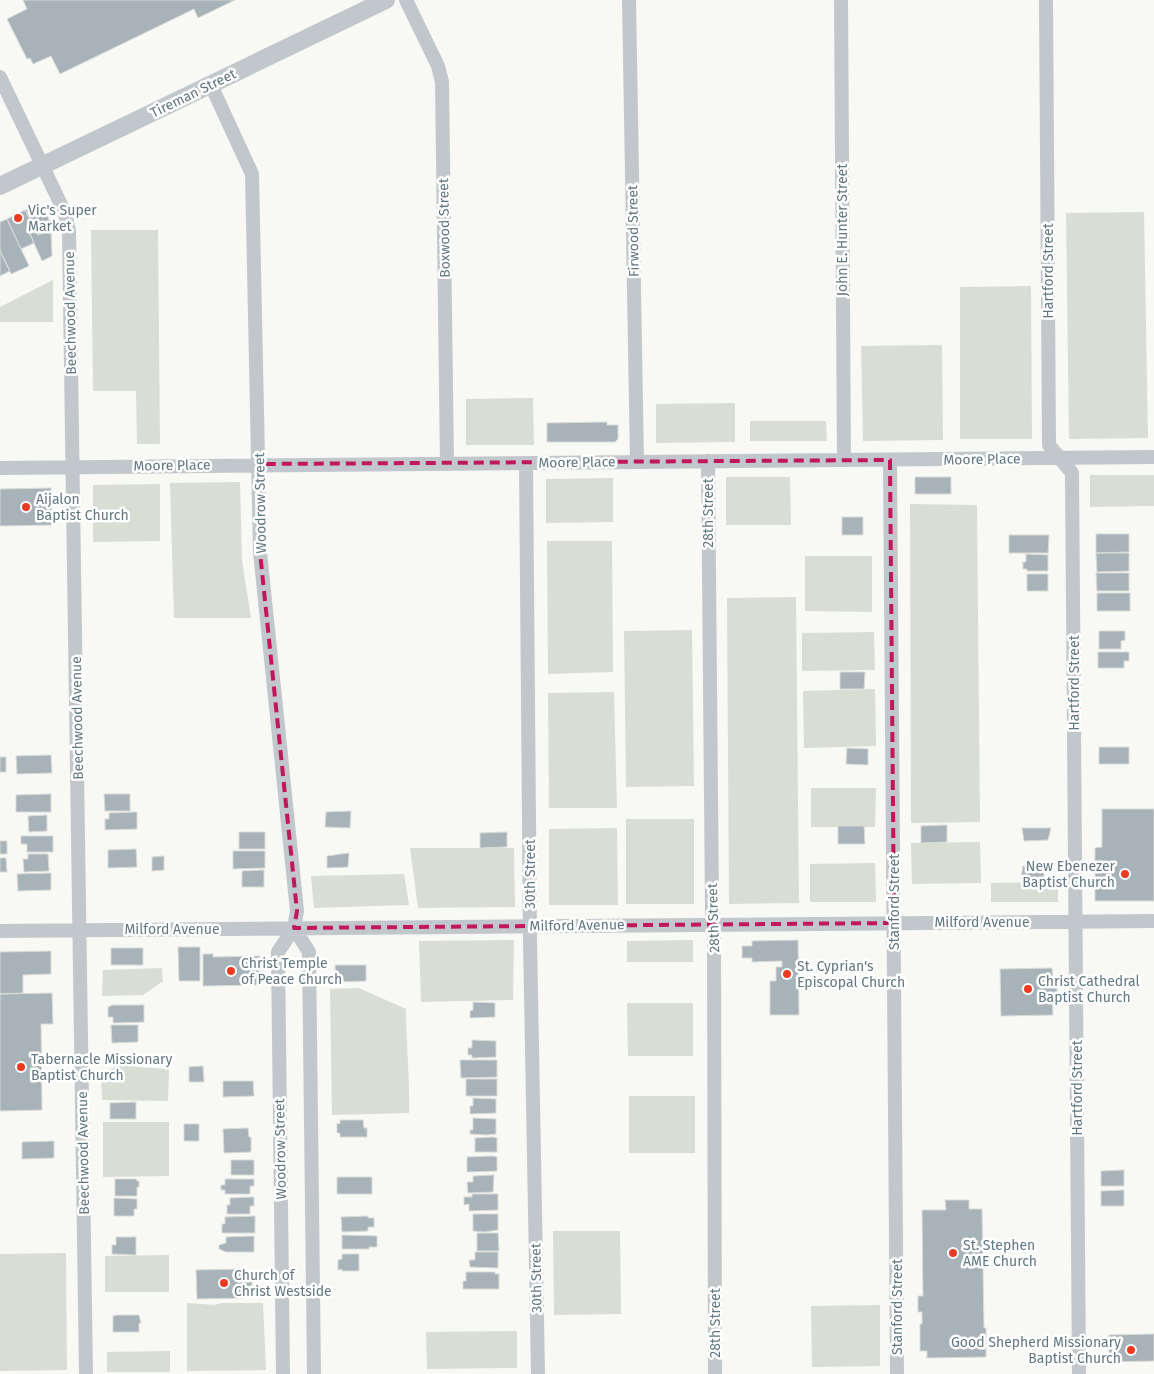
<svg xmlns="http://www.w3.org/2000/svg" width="1154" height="1374" font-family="'Fira Sans',sans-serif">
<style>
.green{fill:#d8ded4}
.building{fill:#a7b3b8;stroke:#dadad8}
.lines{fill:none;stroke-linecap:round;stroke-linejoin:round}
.minor{stroke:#c1c7ca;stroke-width:14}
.tertiary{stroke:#c1c7ca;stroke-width:18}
.marked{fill:none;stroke:#c2185b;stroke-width:4;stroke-dasharray:10 6;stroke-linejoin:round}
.poi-dot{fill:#ed3b21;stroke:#fff;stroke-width:2}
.labels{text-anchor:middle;stroke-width:5;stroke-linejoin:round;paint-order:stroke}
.street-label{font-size:14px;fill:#617782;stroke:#fff}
.poi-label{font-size:14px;fill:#617782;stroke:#fff;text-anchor:start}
</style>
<rect width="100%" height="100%" fill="#f8f8f5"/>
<path class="green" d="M1144,212L1148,438L1069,439L1066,213Z
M91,230H158L160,444H137L136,391H93Z
M53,280V322H0V307Z
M1031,286L1032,439H960V287Z
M942,345L943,440L863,441L861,346Z
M533,398L534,445H466V399Z
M735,403V442L656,443V404Z
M750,421H826L827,441H750Z
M1090,475H1154V506L1090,507Z
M726,477H790L791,525H726Z
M613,478V522L546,523V479Z
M240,482L242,561L251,618H174L170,483Z
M160,484V541L93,542V485Z
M910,504L977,505L980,822L911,823Z
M547,541H612L613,672L548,674Z
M805,556H872V612L805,611Z
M796,597L799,903L729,904L727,598Z
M692,630L694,786L626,787L624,631Z
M874,632L875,670L802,671V633Z
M875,689L876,746L804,748L803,691Z
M614,692L617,808H549L548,693Z
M811,788H876L875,827H811Z
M626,819H694V904H626Z
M617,828L618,905H549V829Z
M980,842L981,883L912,884L911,843Z
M410,848H514L515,907L418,908Z
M875,863L876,902H810V864Z
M404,874L409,905L314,908L311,876Z
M1058,882V902H991V883Z
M514,940L513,1000L421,1002L419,941Z
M693,940V962H627V941Z
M162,968L163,981L143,995L102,996L103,970Z
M359,988L406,1009C406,1044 410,1078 409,1113L332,1115L330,989Z
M627,1003H693V1056H628Z
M123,1057L128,1058L137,1067L169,1069L168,1101L102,1100L101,1073L103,1071C112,1069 118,1068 119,1058Z
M629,1096H695V1153H629Z
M103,1122H169V1176L103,1177Z
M553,1231H620L621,1314L554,1315Z
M66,1253L67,1370L0,1371V1254Z
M169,1255V1292H105V1256Z
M187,1303L215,1305L221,1303H263L266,1370L187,1371Z
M880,1305V1366L812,1367L811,1306Z
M517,1331V1368L427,1369L426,1332Z
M170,1351V1372H107V1352Z"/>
<path class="building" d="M23,0H235L198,18L194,9L60,74L51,56L33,64L30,58L27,59L7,19L27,9Z
M38,204L42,205L51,224V229L38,235L25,210Z
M25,210L36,231L30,234L34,243L21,249L7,219Z
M7,219L29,266L11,274L0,251V222Z
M51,229L52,256L42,261L30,234L36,231L38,235Z
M0,251L10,271L0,276Z
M607,422V425H618V439L615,442H547V423Z
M915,477H951V494H915Z
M51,488L52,525L0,526V489Z
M842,517H863V535H842Z
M1096,534H1129V552L1096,553Z
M1009,535H1049L1048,553H1009Z
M1096,553H1129V571L1097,572Z
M1026,554L1048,555V571H1027V569H1023V562H1026Z
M1096,573H1129V591H1097Z
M1027,574H1048V591H1027Z
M1097,593H1130V611H1097Z
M1099,631H1125V640L1121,641V649H1099Z
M1098,652H1129V661H1124V668H1098Z
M840,672H865L864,689H840Z
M1099,747H1129V764H1099Z
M847,748L868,749V765L846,764Z
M51,755L52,773L17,774L16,756Z
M0,757H6V772H0Z
M51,794V812H16V795Z
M104,794H130V811H105Z
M1102,809H1154V901H1095V848L1102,847Z
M351,811L350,828L325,827L326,812Z
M137,812V829L105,830V819H109V813Z
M47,815V831L29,832L28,816Z
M947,825V842L921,843V826Z
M838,826H864L865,844H838Z
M1022,828H1051L1048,840L1024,841Z
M239,832H265V849H239Z
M507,832V847L480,848V833Z
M21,836H53V852H27V844H21Z
M0,841H7V854H0Z
M136,849L137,867L108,868V850Z
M233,851H265V868L233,869Z
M349,853L348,867L327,868V856Z
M28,854H48L49,871L24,872L23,859H28Z
M164,856V870L152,871V857Z
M0,858H6L7,872H0Z
M1023,866L1044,867V881L1021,879Z
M264,870V887H242V871Z
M51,873V890L18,891L17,874Z
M798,940L799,1015H770V981H776V967H782V961L752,962V958H742V946H752V941Z
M178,947H200V981H179Z
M111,948H143V965H111Z
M51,951V974L23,975V993L0,994V952Z
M203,954H213V957L260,956V985L203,986Z
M335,965H366V981L336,982Z
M1052,968L1053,984H1057V995H1052L1053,1015L1001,1016L1000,969Z
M52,993L53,1024H41L42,1110L0,1111V994Z
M473,1002L495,1003V1017L470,1018V1011L473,1010Z
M113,1005H144V1022L113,1023V1017H108V1007Z
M111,1025H138V1042L112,1043Z
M472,1040L496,1041V1057L472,1058V1055H468V1048H472Z
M460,1060H497V1077L461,1078Z
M203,1066L204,1082H189V1067Z
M466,1079H497V1096H466Z
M223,1081H253L254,1096L223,1097Z
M473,1098L496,1099V1113L470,1114V1106H473Z
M136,1102V1119H110V1103Z
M473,1118L496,1119V1134L486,1135L470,1134V1130H473Z
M340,1120H363L364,1128H367V1137H340V1133H337V1123L340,1124Z
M184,1124H199V1141H184Z
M248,1128L249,1137H251V1152L224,1153L223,1129Z
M493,1137L497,1138V1152H475V1138Z
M54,1141V1158L22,1159V1142Z
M492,1156L497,1157V1171L467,1172V1157Z
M231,1160H254V1175H231Z
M1124,1170V1186H1101V1171Z
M494,1175L493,1192L468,1193L467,1182H473V1176Z
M337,1177H372V1194H337Z
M115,1179H136L137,1181H139V1187H137V1196H115Z
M225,1179H254V1186H250V1194H225V1190H221V1185H225Z
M1124,1190V1206H1101V1191Z
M472,1194H498V1210L469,1211V1204L464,1205V1197H472Z
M254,1197V1206H250V1214H227V1205H230V1198Z
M114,1198L137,1199V1209H134V1216H114Z
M945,1200H969V1209H982L984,1328H986V1357L927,1358V1351H920V1324H922V1312H918V1296H923L922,1210H946Z
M473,1214H498V1230L485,1232L473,1231Z
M255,1216V1233H222V1224H225V1217Z
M368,1216V1218H374V1227H368V1231L342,1232L341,1217Z
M477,1233H498L499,1251H477Z
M342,1235L377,1236V1247H369V1249H342Z
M254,1236V1252H226L219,1249V1245L226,1243V1237Z
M116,1237H136V1255L112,1254V1245H116Z
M475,1252H498V1268L470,1267L469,1260H475Z
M342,1254H359V1271H342V1269L338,1270V1260L342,1259Z
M242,1269V1273L252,1272V1294H243V1298L197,1299L196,1270Z
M466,1272H495V1274H499V1289H463V1281H466Z
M117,1315H139L141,1323H139V1332H113V1316Z
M1154,1334V1361L1109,1362V1335Z"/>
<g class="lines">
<path class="minor" d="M406,0L438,66L442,82L447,463
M629,0L637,462
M841,0L844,460
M1046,0L1049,445L1072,473L1079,1374
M0,77L65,213L69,231L86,1374
M211,85L252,174L260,552L297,911L294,928L278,952L283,1374
M890,460L897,1374
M708,461L712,907L714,938L715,1374
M526,463L530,939L538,1374
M0,468L1154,457
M294,928L309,952L314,1374
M0,931L1154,921"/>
<path class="tertiary" d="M0,186L386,0"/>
</g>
<path class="marked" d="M890,460L894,923L294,928L297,911L260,552L259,464Z"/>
<g class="poi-dot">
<circle cx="18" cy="218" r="5"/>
<circle cx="26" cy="507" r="5"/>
<circle cx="1125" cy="874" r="5"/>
<circle cx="231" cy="971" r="5"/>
<circle cx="787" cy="974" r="5"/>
<circle cx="1028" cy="989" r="5"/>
<circle cx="21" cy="1067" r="5"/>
<circle cx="953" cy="1253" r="5"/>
<circle cx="224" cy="1283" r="5"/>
<circle cx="1131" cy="1350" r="5"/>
</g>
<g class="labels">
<g class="street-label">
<text transform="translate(193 93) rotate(-26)" y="5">Tireman Street</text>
<text transform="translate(444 228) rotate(-91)" y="5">Boxwood Street</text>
<text transform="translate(842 230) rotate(-90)" y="5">John E. Hunter Street</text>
<text transform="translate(633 231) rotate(-91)" y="5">Firwood Street</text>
<text transform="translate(1048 271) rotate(-90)" y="5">Hartford Street</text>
<text transform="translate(70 313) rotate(-91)" y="5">Beechwood Avenue</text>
<text transform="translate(982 459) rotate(-1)" y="5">Moore Place</text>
<text transform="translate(577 462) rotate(-1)" y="5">Moore Place</text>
<text transform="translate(172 465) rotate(-1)" y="5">Moore Place</text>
<text transform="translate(260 503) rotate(-91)" y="5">Woodrow Street</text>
<text transform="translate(708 513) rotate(-90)" y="5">28th Street</text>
<text transform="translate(1074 683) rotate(-90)" y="5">Hartford Street</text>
<text transform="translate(77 718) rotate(-91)" y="5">Beechwood Avenue</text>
<text transform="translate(530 874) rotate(-90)" y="5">30th Street</text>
<text transform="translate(894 902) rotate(-90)" y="5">Stanford Street</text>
<text transform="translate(713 918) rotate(-92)" y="5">28th Street</text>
<text x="982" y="927">Milford Avenue</text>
<text transform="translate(577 925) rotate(-1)" y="5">Milford Avenue</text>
<text x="172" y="934">Milford Avenue</text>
<text transform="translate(1077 1088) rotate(-90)" y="5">Hartford Street</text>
<text transform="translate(280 1149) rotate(-91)" y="5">Woodrow Street</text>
<text transform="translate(83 1153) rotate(-91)" y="5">Beechwood Avenue</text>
<text transform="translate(536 1278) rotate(-91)" y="5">30th Street</text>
<text transform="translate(897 1307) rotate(-90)" y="5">Stanford Street</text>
<text transform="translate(715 1323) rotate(-90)" y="5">28th Street</text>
</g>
<g class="poi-label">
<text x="28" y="215">Vic's Super<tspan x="28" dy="16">Market</tspan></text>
<text x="36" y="504">Aijalon<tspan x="36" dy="16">Baptist Church</tspan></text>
<text x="1115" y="871" text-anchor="end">New Ebenezer<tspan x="1115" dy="16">Baptist Church</tspan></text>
<text x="241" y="968">Christ Temple<tspan x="241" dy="16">of Peace Church</tspan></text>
<text x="797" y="971">St. Cyprian's<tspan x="797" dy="16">Episcopal Church</tspan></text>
<text x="1038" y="986">Christ Cathedral<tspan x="1038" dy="16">Baptist Church</tspan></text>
<text x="31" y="1064">Tabernacle Missionary<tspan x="31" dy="16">Baptist Church</tspan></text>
<text x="963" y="1250">St. Stephen<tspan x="963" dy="16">AME Church</tspan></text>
<text x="234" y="1280">Church of<tspan x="234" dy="16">Christ Westside</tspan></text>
<text x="1121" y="1347" text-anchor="end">Good Shepherd Missionary<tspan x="1121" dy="16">Baptist Church</tspan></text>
</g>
</g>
</svg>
